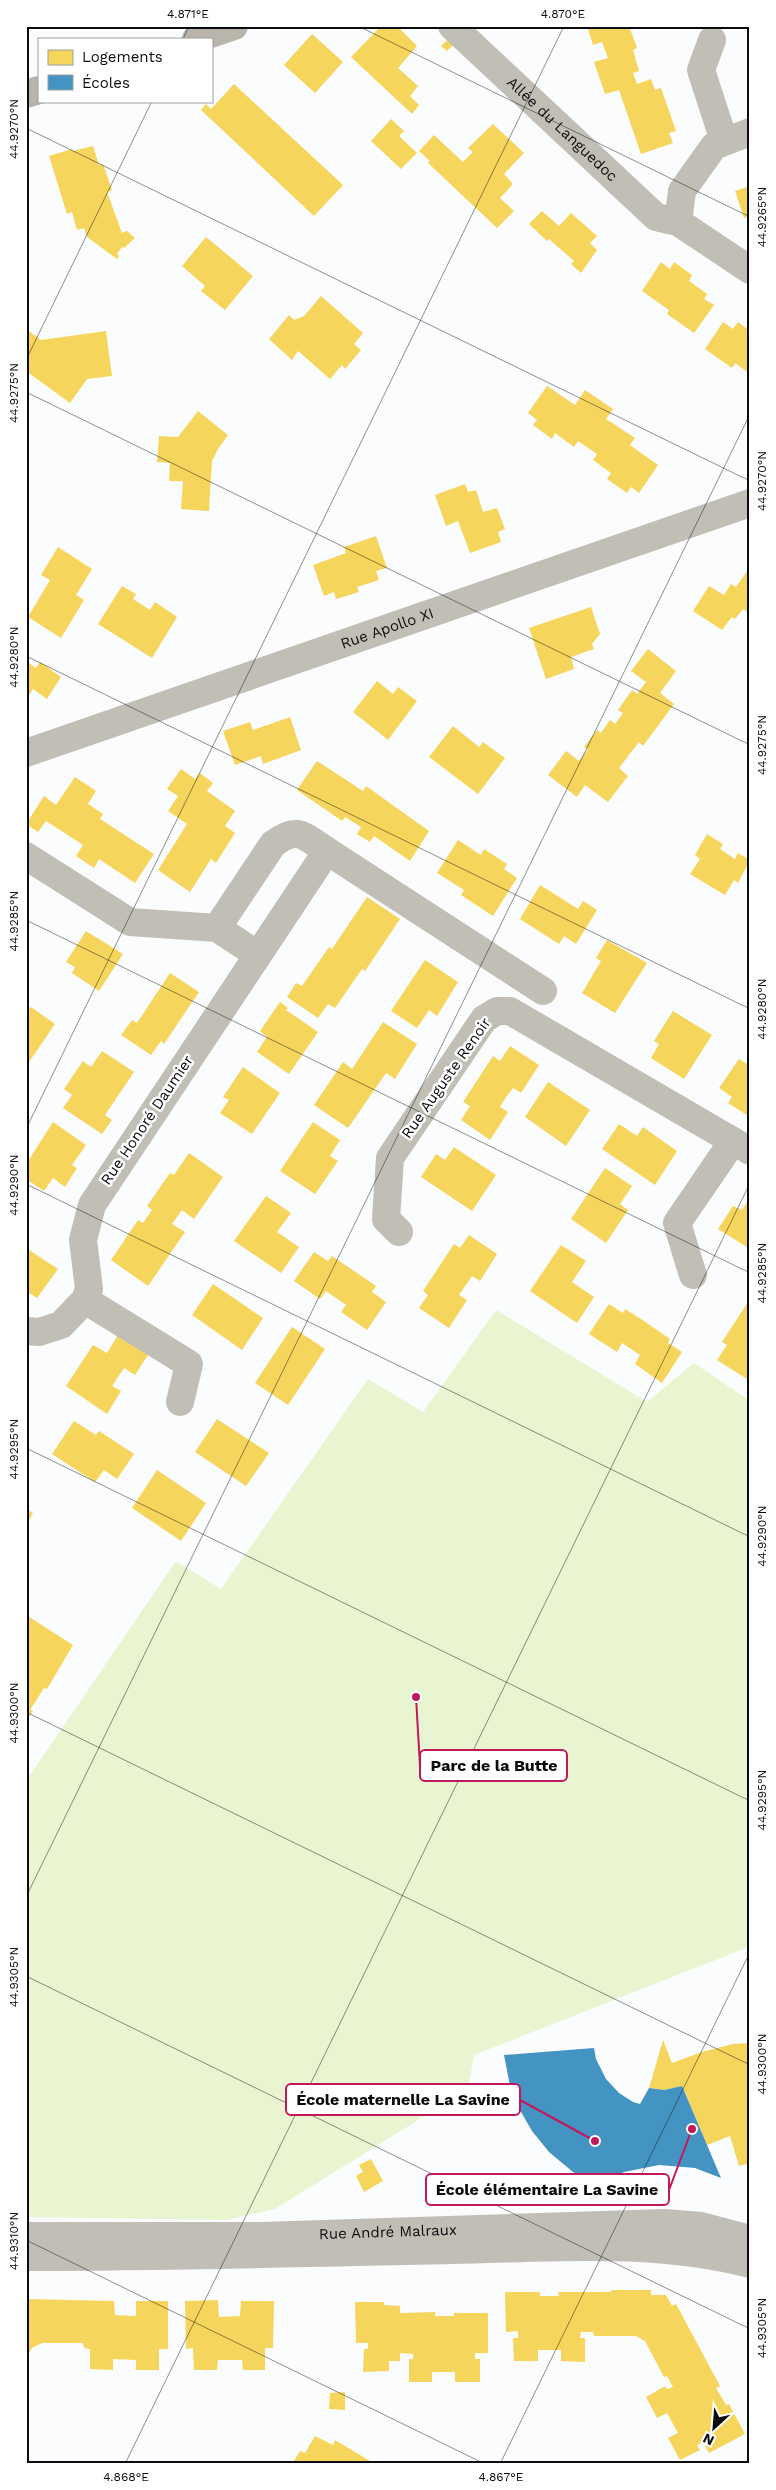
<svg xmlns="http://www.w3.org/2000/svg" width="776" height="2490" font-family="'Work Sans',sans-serif">
<style>
.green{fill:#e8f5d0}
.homes{fill:#f6d55c}
.schools{fill:#4393c3}
.lines{fill:none;stroke-linecap:round;stroke-linejoin:round}
.street{stroke:#c1beb6;stroke-width:28}
.primary{stroke:#b9b5ab;stroke-width:28}
.ticks{fill:none;stroke:#0b0c0f;stroke-width:1;stroke-opacity:0.45}
.labels{text-anchor:middle;stroke-width:5;stroke-linejoin:round;paint-order:stroke}
.street-label{font-size:15px;fill:#0b0c0f;stroke:#fff}
.leader{fill:none;stroke:#c2185b;stroke-width:2}
.callout-dot{fill:#c2185b;stroke:#fff;stroke-width:2}
.callout{fill:#fff;stroke:#c2185b;stroke-width:2}
.callout-label{font-size:16px;text-anchor:middle;font-weight:bold;fill:#0b0c0f}
.neatline{fill:none;stroke:#0b0c0f;stroke-width:2}
.ticks-label{font-size:12px;text-anchor:middle;fill:#0b0c0f}
</style>
<rect width="100%" height="100%" fill="#fbfcfd"/>
<path class="green" d="M496,1310L647,1402L694,1363L750,1401V1942L746,1948L474,2055L468,2089L275,2209L227,2220L26,2217V1781L176,1561L221,1589L368,1379L423,1412Z"/>
<path class="homes" d="M381,26H397L417,46L398,68L418,86L410,96L419,105L412,114L351,57Z
M587,26H629L637,48L633,50L639,71L633,73L637,84L651,79L655,90L661,88L676,131L669,133L673,143L641,154L619,90L605,94L594,62L608,58L602,42L593,45Z
M312,34L343,62L315,93L284,65Z
M450,38L455,43L447,51L441,46Z
M234,84L343,185L314,216L201,110L206,104L211,109Z
M391,119L404,131L399,136L417,153L401,169L371,141Z
M493,124L524,153L504,174L513,184L500,198L514,211L497,228L428,163L430,161L419,151L434,135L463,162L473,152L468,148Z
M93,146L99,165L103,164L112,190L107,192L122,233L127,231L135,238L124,248L122,247L117,254L119,256L117,259L87,237L84,228L77,230L72,212L67,214L49,156L72,149L73,151Z
M750,186V216L744,218L735,191Z
M542,211L559,226L571,213L597,236L590,243L597,250L581,273L571,264L574,261L549,239L547,241L529,224Z
M206,237L253,276L225,310L201,291L205,286L182,266Z
M661,262L670,269L674,262L692,275L689,281L707,294L704,299L714,305L694,333L667,314L669,310L642,291Z
M321,296L363,333L354,344L361,350L345,369L342,365L330,379L298,351L292,360L269,339L289,315L294,320L304,316Z
M723,322L733,329L738,322L750,331V374L735,363L732,368L705,349Z
M26,329L41,340L106,331L112,376L87,379L70,403L26,371Z
M547,386L575,405L585,390L613,409L606,419L635,438L630,445L658,465L639,493L631,487L627,493L607,479L611,473L593,460L597,454L578,441L574,447L555,433L552,439L533,425L537,420L528,413Z
M198,411L228,435L218,449L212,461L209,511L181,509L183,481H169L170,463L157,462L159,436L178,437Z
M465,484L468,492L476,490L483,512L497,508L505,529L498,532L501,542L470,553L458,521L446,526L435,495Z
M376,536L387,568L376,571L379,580L357,587L359,592L336,599L334,592L324,596L313,565L346,553L344,547Z
M58,547L92,569L76,595L84,600L61,638L28,617L50,580L41,575Z
M748,570L750,571V608L747,612L743,609L735,619L732,617L722,630L693,611L709,586L724,595L731,584L736,587Z
M122,586L136,594L133,599L150,610L155,602L177,617L152,658L98,624Z
M591,607L600,634L592,644L594,649L571,657L574,669L546,679L529,628Z
M648,649L676,671L660,693L674,704L643,746L639,742L619,768L628,776L608,802L585,785L577,797L548,775L566,751L579,761L588,749L584,747L597,730L601,733L610,720L615,724L623,713L618,710L632,690L637,694L646,682L631,671Z
M26,661L36,668L40,662L61,677L47,699L33,689L26,700Z
M377,681L393,694L398,687L417,701L388,740L353,712Z
M290,717L301,750L263,764L261,756L235,765L223,731L250,722L253,730Z
M453,726L479,747L483,742L505,758L478,794L429,757Z
M317,761L363,791L366,786L429,831L410,861L374,836L370,842L357,834L361,827L345,817L342,821L297,790Z
M181,769L195,779L200,773L213,783L207,791L235,811L225,826L235,833L216,863L211,859L190,892L158,870L187,824L168,811L178,796L167,789Z
M75,777L96,791L88,804L103,814L100,819L154,854L135,883L99,859L94,868L76,856L83,845L46,821L38,832L26,824L44,796L56,805Z
M707,834L723,844L720,849L735,859L738,853L750,860L738,883L734,880L725,895L690,874L700,859L695,855Z
M458,840L481,855L484,849L507,864L504,869L517,878L493,916L461,895L464,890L437,873Z
M540,885L578,909L583,901L597,910L576,944L564,936L559,944L520,919Z
M367,897L400,919L365,971L362,969L335,1008L328,1004L318,1018L287,997L296,983L302,986L329,947L332,949Z
M86,931L123,954L99,991L72,973L75,967L66,962Z
M607,940L647,963L615,1013L582,993L601,961L596,958Z
M425,960L458,982L437,1016L429,1010L417,1028L391,1011Z
M170,973L199,992L164,1044L161,1041L151,1055L121,1035L132,1020L137,1023Z
M280,1002L288,1008L286,1010L318,1032L289,1074L257,1052L267,1037L260,1031Z
M31,1007L55,1024L29,1062L26,1060V1013Z
M673,1011L712,1035L684,1079L651,1058L659,1044L654,1041Z
M383,1022L417,1044L395,1079L386,1073L348,1128L314,1105L343,1062L352,1069Z
M510,1046L539,1065L521,1093L513,1088L506,1097L500,1107L508,1112L490,1140L461,1120L470,1106L463,1102L493,1056L500,1061Z
M102,1051L134,1072L105,1115L112,1120L102,1134L63,1108L72,1095L64,1089L83,1061L91,1067Z
M739,1059L750,1066V1117L728,1103L732,1097L719,1088Z
M243,1067L280,1093L252,1134L220,1113L229,1100L223,1097Z
M548,1082L590,1110L566,1146L525,1117Z
M53,1122L86,1145L72,1165L77,1168L65,1187L53,1178L44,1191L26,1179V1160L28,1161Z
M313,1122L340,1140L330,1156L338,1161L315,1194L280,1171Z
M619,1124L637,1136L643,1127L677,1151L655,1185L602,1149Z
M454,1147L496,1175L472,1211L421,1177L436,1154L445,1160Z
M189,1153L223,1177L194,1219L182,1210L172,1224L185,1232L148,1286L111,1260L138,1220L143,1223L152,1210L147,1206L170,1173L174,1175Z
M605,1168L632,1186L620,1204L628,1210L606,1243L571,1219Z
M266,1196L291,1213L277,1232L299,1247L281,1273L234,1241Z
M750,1197V1249L718,1229L733,1206L742,1210Z
M469,1235L497,1254L480,1281L472,1276L459,1295L467,1300L449,1328L419,1308L428,1295L423,1291L454,1244L460,1248Z
M561,1245L586,1261L572,1282L594,1297L577,1323L530,1291Z
M26,1248L58,1269L37,1298L26,1291Z
M314,1252L328,1261L332,1256L376,1286L372,1292L386,1302L367,1330L341,1312L346,1305L326,1291L320,1299L294,1281Z
M213,1284L263,1318L242,1350L192,1315Z
M750,1299V1375L747,1379L717,1360L727,1345L722,1342Z
M609,1304L623,1313L625,1309L638,1317L670,1339L668,1343L682,1352L662,1383L635,1364L640,1355L622,1343L617,1352L589,1334Z
M292,1327L325,1349L288,1405L255,1383Z
M118,1335L148,1355L135,1375L124,1368L112,1386L121,1391L107,1414L66,1386L93,1345L107,1353Z
M217,1419L269,1453L246,1486L195,1452Z
M74,1421L96,1435L99,1431L134,1454L117,1479L104,1470L95,1482L52,1454Z
M157,1470L206,1503L181,1541L132,1508Z
M26,1509L33,1513L26,1525Z
M26,1615L73,1645L47,1689L44,1688L30,1710L33,1711L26,1721Z
M663,2040L672,2063L702,2052L733,2044L750,2043V2163L739,2166L730,2136L707,2145L682,2086L664,2090L649,2088Z
M371,2159L383,2181L364,2192L356,2176L363,2172L359,2165Z
M611,2290H651V2295H666L672,2306L676,2304L720,2386L716,2388L726,2405L729,2404L745,2434L709,2453L703,2442L697,2445L700,2450L680,2460L668,2438L678,2433L667,2413L657,2418L646,2397L665,2386L667,2389L673,2387L667,2376L664,2377L645,2341L636,2336H594L593,2332H581L580,2338H585V2362L561,2361V2350H538V2361H514L513,2338H518V2331L506,2332L505,2292H540V2296H559L558,2292H611Z
M26,2299L114,2301L115,2315L136,2316V2301H168V2349H159V2370H136V2360L113,2359V2370L90,2369V2349L84,2348L83,2343H42L32,2348L26,2357Z
M218,2300L219,2317L240,2316L241,2301H274L273,2348H265V2370H243L242,2360H218L217,2370H194L193,2348L186,2349L185,2301Z
M355,2302H384V2305L400,2306V2313L435,2312V2316H454V2313H488V2353H475V2359H480V2382H455V2372H432V2382H409V2359H413V2354L400,2353V2361H389V2371L363,2372L364,2349H368V2343H356Z
M345,2392V2410L329,2409L330,2393Z
M315,2436L333,2445L335,2440L375,2464H292L300,2451L305,2453Z"/>
<path class="schools" d="M594,2048L596,2059L606,2079L619,2093L633,2102L640,2104L649,2088L664,2090L682,2086L721,2178L695,2168L659,2165L624,2172L594,2189L596,2185L573,2172L549,2152L532,2131L517,2105L510,2086L504,2055Z"/>
<g class="lines">
<g class="street">
<path id="s1" d="M452,26L656,217L678,222L750,270"/>
<path d="M712,40L701,70L724,141"/>
<path d="M678,222L682,191L714,146L750,132"/>
<path id="s2" d="M26,753L750,503"/>
<path d="M327,851L543,991"/>
<path d="M26,856L130,922L217,928L258,955L92,1205L83,1240L89,1289L85,1300L61,1325L39,1332L26,1331"/>
<path d="M217,928L273,844C298,825 304,836 327,851L258,955"/>
<path d="M399,1232L386,1219L390,1158L484,1019L497,1011H510L750,1151"/>
<path d="M693,1275L677,1223L733,1141"/>
<path d="M85,1300L189,1364L180,1402"/>
<path id="s3" d="M26,2236H262L665,2223L701,2226L750,2239"/>
<path d="M26,2257C169,2257 311,2253 453,2250C552,2248 653,2239 750,2264"/>
</g>
<path class="primary" d="M196,39L234,26
M26,94L39,90"/>
</g>
<path class="ticks" d="M358,26L750,217M183,39L189,26M26,128L750,481M26,360L152,101M26,392L750,745M26,656L750,1009M26,920L750,1273M26,1129L564,26M26,1184L750,1537M26,1448L750,1801M26,1712L750,2065M26,1897L750,414M26,1976L750,2329M26,2240L485,2464M125,2464L750,1183M500,2464L750,1952"/>
<g class="labels">
<g class="street-label">
<text dy="5" stroke="none"><textPath href="#s1" startOffset="151">Allée du Languedoc</textPath></text>
<text dy="5" stroke="none"><textPath href="#s2" startOffset="382">Rue Apollo XI</textPath></text>
<text transform="translate(446 1078) rotate(-55)" y="5">Rue Auguste Renoir</text>
<text transform="translate(147 1120) rotate(-56)" y="5">Rue Honoré Daumier</text>
<text dy="5" stroke="none"><textPath href="#s3" startOffset="362">Rue André Malraux</textPath></text>
</g>
</g>
<path class="leader" d="M416 1697L420 1766M595 2141L520 2100M692 2129L669 2190"/>
<g class="callout-dot">
<circle cx="416" cy="1697" r="5"/>
<circle cx="595" cy="2141" r="5"/>
<circle cx="692" cy="2129" r="5"/>
</g>
<g class="callout">
<rect x="420" y="1750" width="147" height="31" rx="5"/>
<rect x="286" y="2084" width="234" height="31" rx="5"/>
<rect x="426" y="2174" width="243" height="31" rx="5"/>
</g>
<g class="callout-label">
<text x="494" y="1771">Parc de la Butte</text>
<text x="403" y="2105">École maternelle La Savine</text>
<text x="547" y="2195">École élémentaire La Savine</text>
</g>
<rect width="776" height="2490" fill="none" stroke="#ffffff" stroke-width="55"/>
<rect x="38" y="38" width="175" height="65" fill="#ffffff" stroke="#9d9e9f"/>
<rect x="48" y="50" width="25" height="15" fill="#f6d55c" stroke="#9d9e9f"/>
<text x="82" y="62" font-size="15" fill="#0b0c0f">Logements</text>
<rect x="48" y="75" width="25" height="15" fill="#4393c3" stroke="#9d9e9f"/>
<text x="82" y="88" font-size="15" fill="#0b0c0f">Écoles</text>
<g transform="translate(714 2428) rotate(206)" stroke="#ffffff" stroke-width="4" paint-order="stroke">
<path d="M0-4L9 19L0 12L-9 19Z" fill="#0b0c0f"/>
<text y="-8" font-size="14" font-weight="bold" text-anchor="middle" fill="#0b0c0f">N</text>
</g>
<rect x="28" y="28" width="720" height="2434" class="neatline"/>
<g class="ticks-label">
<text x="188" y="18">4.871°E</text>
<text x="563" y="18">4.870°E</text>
<text transform="translate(14 129) rotate(-90)" y="4">44.9270°N</text>
<text transform="translate(762 217) rotate(-90)" y="4">44.9265°N</text>
<text transform="translate(14 393) rotate(-90)" y="4">44.9275°N</text>
<text transform="translate(762 481) rotate(-90)" y="4">44.9270°N</text>
<text transform="translate(14 657) rotate(-90)" y="4">44.9280°N</text>
<text transform="translate(762 745) rotate(-90)" y="4">44.9275°N</text>
<text transform="translate(14 921) rotate(-90)" y="4">44.9285°N</text>
<text transform="translate(762 1009) rotate(-90)" y="4">44.9280°N</text>
<text transform="translate(14 1185) rotate(-90)" y="4">44.9290°N</text>
<text transform="translate(762 1273) rotate(-90)" y="4">44.9285°N</text>
<text transform="translate(14 1449) rotate(-90)" y="4">44.9295°N</text>
<text transform="translate(762 1536) rotate(-90)" y="4">44.9290°N</text>
<text transform="translate(14 1713) rotate(-90)" y="4">44.9300°N</text>
<text transform="translate(762 1800) rotate(-90)" y="4">44.9295°N</text>
<text transform="translate(14 1977) rotate(-90)" y="4">44.9305°N</text>
<text transform="translate(762 2064) rotate(-90)" y="4">44.9300°N</text>
<text transform="translate(14 2241) rotate(-90)" y="4">44.9310°N</text>
<text transform="translate(762 2328) rotate(-90)" y="4">44.9305°N</text>
<text x="126" y="2481">4.868°E</text>
<text x="501" y="2481">4.867°E</text>
</g>
</svg>
